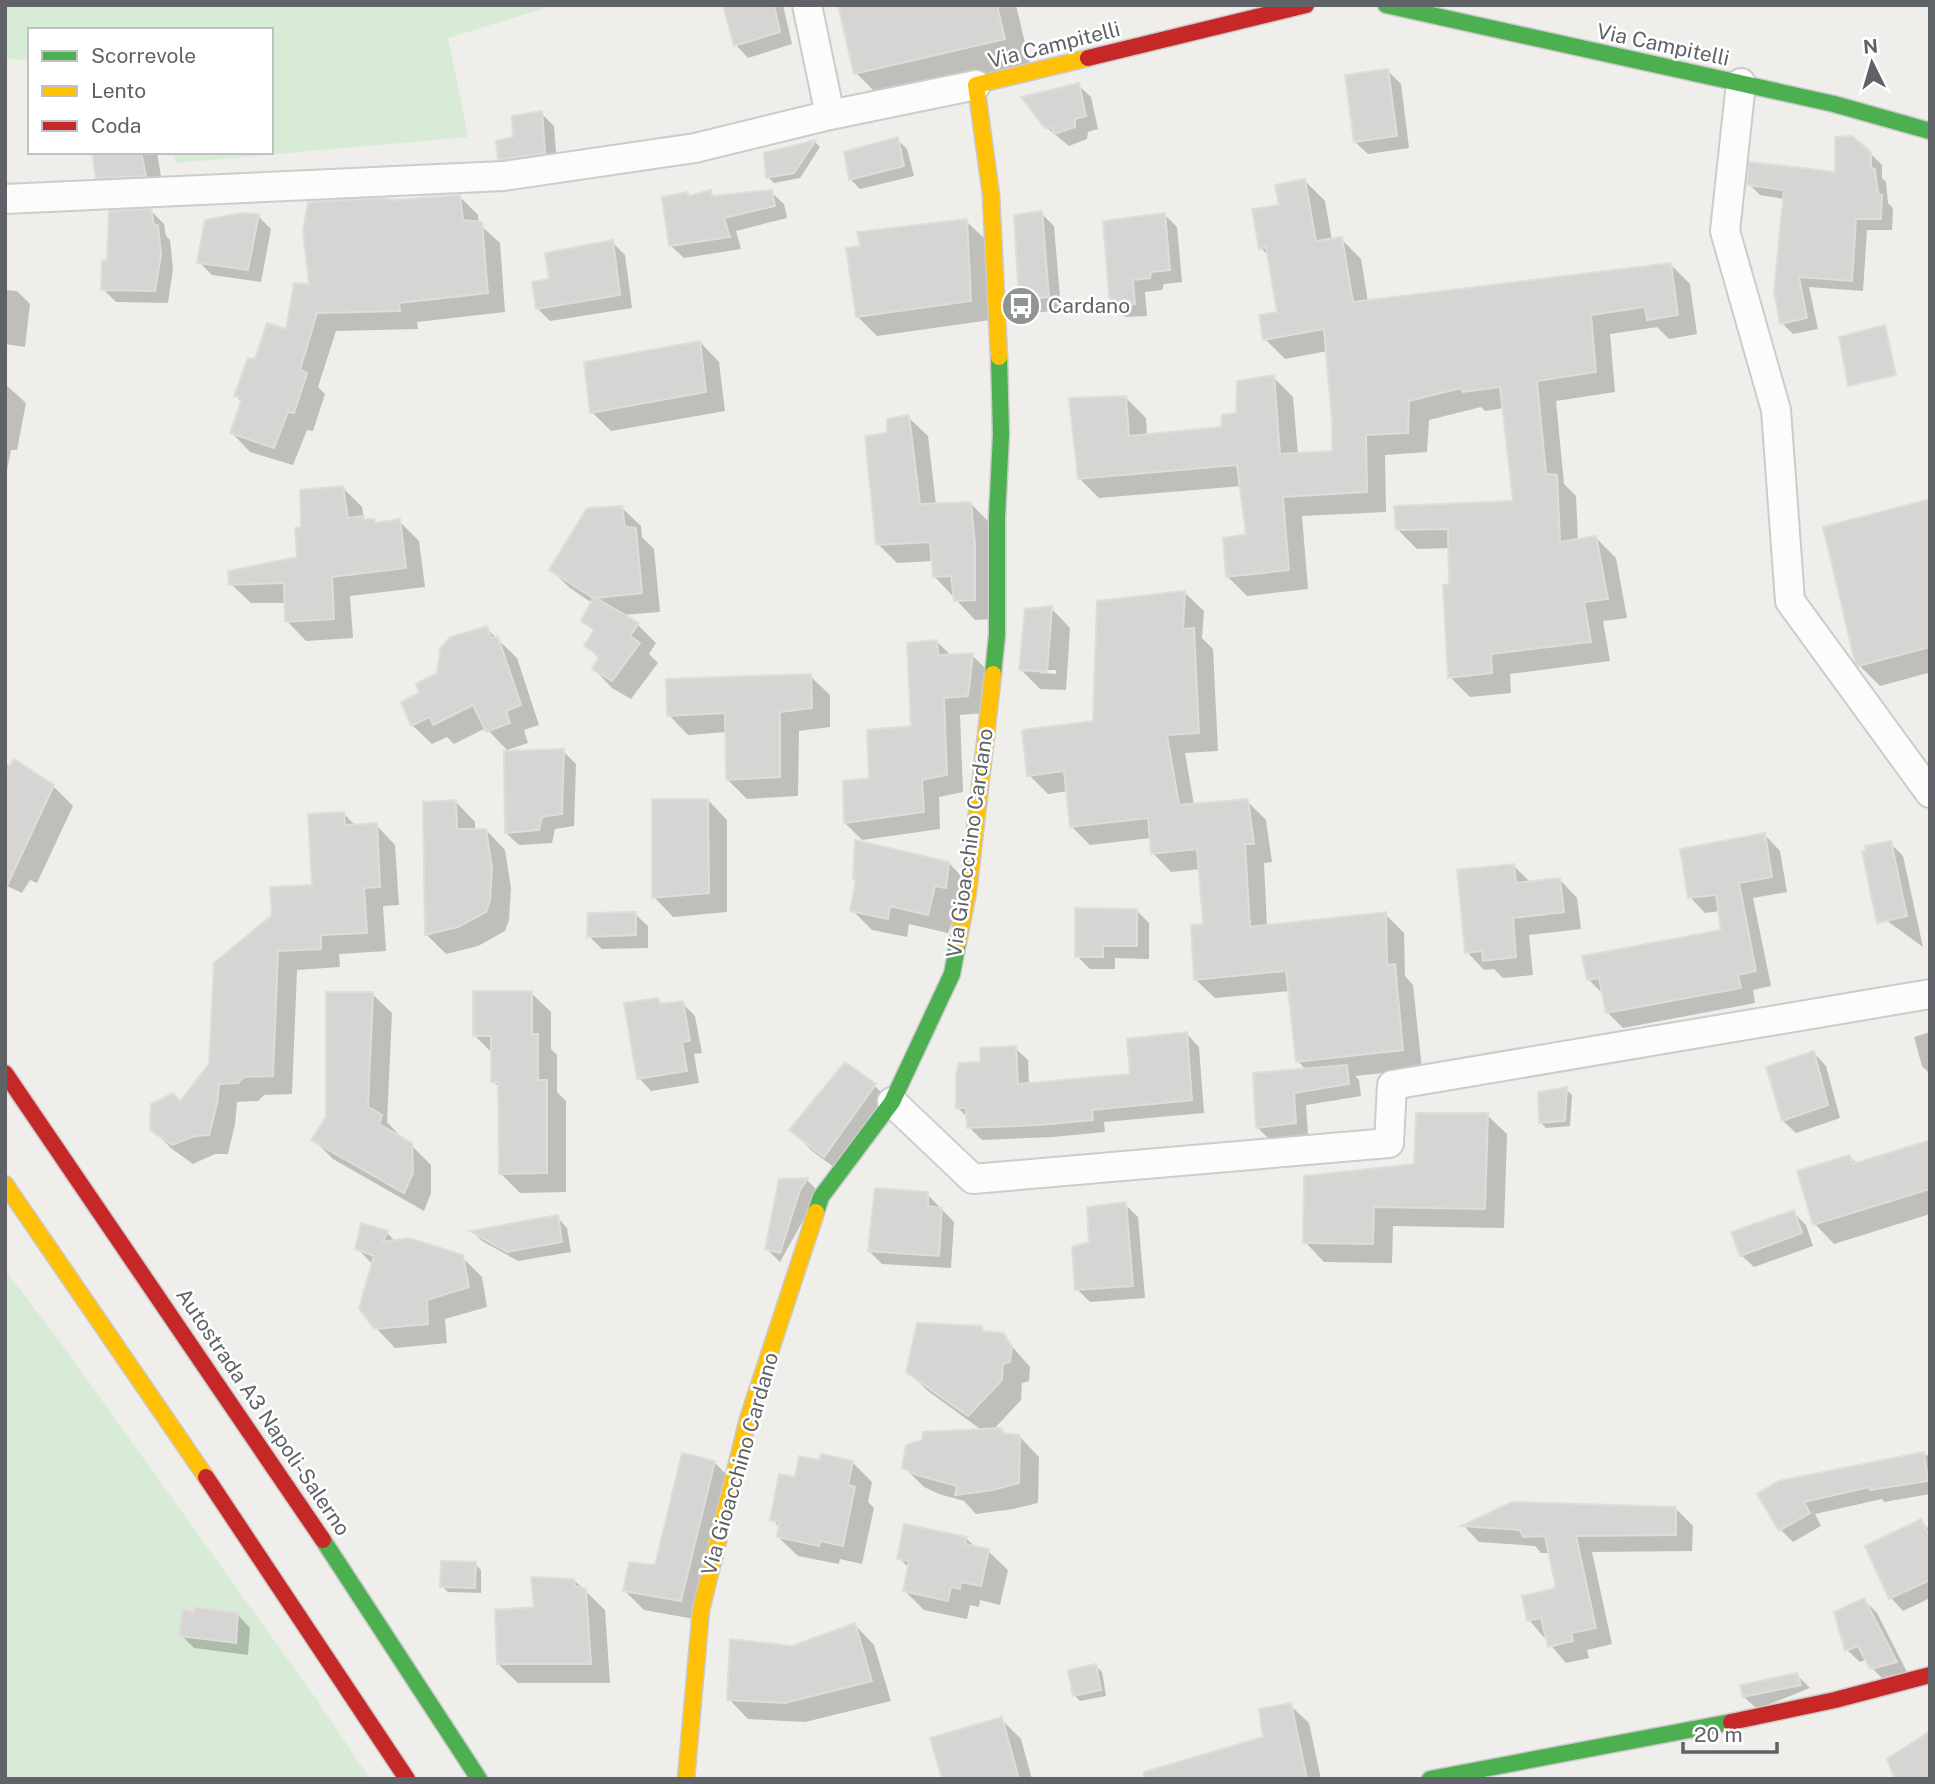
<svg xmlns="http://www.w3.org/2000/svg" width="1935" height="1784" font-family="'Public Sans',sans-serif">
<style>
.green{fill:#d8ebd6}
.shadow{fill:#0003;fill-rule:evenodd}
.building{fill:#d6d5d3;stroke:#deddd9;stroke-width:2}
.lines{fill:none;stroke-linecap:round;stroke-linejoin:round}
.street-casing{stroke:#cbcccc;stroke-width:32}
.fast-casing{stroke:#cacacb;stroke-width:19}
.slow-casing{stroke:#cacacb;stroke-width:19}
.jam-casing{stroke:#cacacb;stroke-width:19}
.street{stroke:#fdfcfc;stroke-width:28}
.fast{stroke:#4caf50;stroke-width:16}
.slow{stroke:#ffc107;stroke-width:16}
.jam{stroke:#c62828;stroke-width:16}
.labels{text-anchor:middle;stroke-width:5;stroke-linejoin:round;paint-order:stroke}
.street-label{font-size:21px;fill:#5f6368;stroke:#fff}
.poi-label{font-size:21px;fill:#5f6368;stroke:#fff;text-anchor:start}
</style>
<rect width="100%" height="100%" fill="#efeeea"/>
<path class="green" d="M14,5H555L448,38L468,137L176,163L173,152H271V30H30V60L8,59L5,51V7Z
M5,1270L55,1335L317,1700L370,1779H5Z"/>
<path class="shadow" d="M725,5H783L792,44L748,58L736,45Z
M840,5H1016L1030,64L882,99L856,73Z
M1388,71L1401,84L1409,148L1368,154L1355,142Z
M1078,85L1091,97L1098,129L1088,132L1087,139L1069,146L1046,127Z
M541,113L554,126L557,165L513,172L500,159L515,138Z
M897,139L907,149L914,176L860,189L850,179Z
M815,142L820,147L800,178L774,183L768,177L766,154Z
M94,152H157L164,195L117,197L97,177Z
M1870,153L1882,165V178L1886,182L1888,203L1893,208L1892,230H1867L1863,291L1809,287L1818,329L1793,334L1782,323L1784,199L1760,195L1749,184L1837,173Z
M1305,181L1325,201L1332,241L1341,239L1361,259L1368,302L1670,264L1690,284L1697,334L1669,339L1657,327L1610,334L1615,392L1556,401L1564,484L1576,496L1578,541L1596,538L1616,558L1627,618L1603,621L1610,661L1510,674L1511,693L1470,697L1450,677V548L1417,549L1397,529L1515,503L1504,408L1485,411L1481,407L1429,420L1427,452L1385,455L1386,512L1302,516L1308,589L1247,596L1227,576L1248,535L1242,486L1099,498L1079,478L1126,398L1146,418L1147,436L1223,429L1273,377L1293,397L1298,455L1334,453L1328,351L1285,359L1265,339L1279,314L1269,256L1261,248L1281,206Z
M710,192L716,198L771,192L784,204L787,218L736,231L741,249L684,258L671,246L687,194L690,197Z
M459,196L478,215L479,224L500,243L505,312L417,322L418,329L336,331L318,387L325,394L313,431L307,430L293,465L250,452L232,433L242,402L236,396L256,361L288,331L311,286L395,202Z
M151,211L164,224L166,236L170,240L173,269L168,303L116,302L103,289L109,262Z
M1041,213L1054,226L1061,310L1033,313L1021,300Z
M1164,214L1177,227L1182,282L1164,284L1162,290L1145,292L1147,316L1125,317L1112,304Z
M258,216L271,229L261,282L212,275L199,262Z
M966,221L986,240L990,320L877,336L858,317Z
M612,242L625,255L632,308L550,321L537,308Z
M5,290L17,291L30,304L25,347L5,344Z
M700,342L719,362L725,411L611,431L592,412Z
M5,384L26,403L17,450H11L5,480Z
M908,417L928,436L936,505L971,504L990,523L994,619L975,620L934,576L933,561L897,563L878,544L888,434Z
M343,488L362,507L364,519L373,520L378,525L399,521L419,541L425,587L350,596L353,638L306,641L287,621L286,603H251L231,584L299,559L303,528Z
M1930,500V681L1928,673L1880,686L1859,665Z
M622,508L641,526L642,537L654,549L660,612L622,615L638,625L656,643L649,654L658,663L631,699L612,688L594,669L600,659L587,646L595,632L583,621L592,603L570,588L551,570Z
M1185,593L1204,611L1202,638L1213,649L1218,751L1185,753L1194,805L1247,801L1266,820L1272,862L1264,863L1267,927L1385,914L1404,933L1405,976L1413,985L1422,1069L1355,1076L1359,1080L1361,1096L1306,1105L1308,1135L1270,1140L1257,1127L1306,1070L1298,1061L1290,991L1215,998L1196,980L1204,926L1200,869L1171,872L1153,853L1151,838L1090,845L1071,826L1068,791L1048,794L1029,775L1095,722Z
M1051,608L1070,628L1066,690L1040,689L1021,670ZM1040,670H1056V674L1040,673Z
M486,628L517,658L539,725L524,730L528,743L507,750L486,728L454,744L447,737L432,744L412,725L439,675Z
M937,642L952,656L972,655L989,672L985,713L960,715L963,792L939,797L940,829L862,840L845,823L870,780L913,728Z
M810,676L830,695V727L799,731L798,796L747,799L728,780L727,732L688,735L669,715Z
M563,751L576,764L574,826L555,829L552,843L519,845L506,833Z
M5,764L53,786L73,806L37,883L30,880L22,893L5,885Z
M708,800L727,820V912L673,917L654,897Z
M456,802L475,822V831L486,830L505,850L511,888L509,920L505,931L478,946L446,954L426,934Z
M343,813L356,826L376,825L395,845L399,905L383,906L386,951L339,954L340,967L297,970L292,1094L264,1095L258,1101L237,1102L235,1124L228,1154H215L193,1164L172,1149L152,1129L181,1104L211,1064L314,887Z
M1765,835L1780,851L1787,892L1753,898L1771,986L1753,990L1755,1003L1623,1028L1607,1012L1604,995L1588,979L1723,931L1720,911L1705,913L1690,897Z
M1890,843L1903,856L1923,947L1890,923L1876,910Z
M949,863L968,883L948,933L909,924L907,937L872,930L852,910L858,882L854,879Z
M1514,866L1531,883L1560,880L1577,898L1581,929L1529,935L1533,975L1503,978L1494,969L1484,970L1467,952Z
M1136,910L1149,923V959L1115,958V969H1090L1077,956Z
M635,914L648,926V948L602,949L589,936Z
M531,993L551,1012V1049L557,1055V1092L566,1101V1192L520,1193L500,1173V1088L493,1081V1054L474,1035Z
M372,994L392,1013L387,1122L400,1136V1138L411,1145L431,1165V1193L424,1211L333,1159L314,1140L327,1117Z
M658,1000L664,1006L682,1003L695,1016L702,1053L694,1054L699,1083L651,1091L639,1078Z
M1930,1032V1074L1922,1066L1914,1037Z
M1187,1034L1199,1047L1204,1113L1104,1122L1105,1132L1053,1137L982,1140L969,1127L968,1118L958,1108L982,1064L1015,1048L1028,1060L1029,1085L1132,1076Z
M1814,1053L1826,1066L1840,1118L1796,1133L1783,1121L1768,1068Z
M845,1064L875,1086L894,1105L844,1175L811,1150L792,1130Z
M1566,1089L1572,1095L1570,1126L1546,1128L1540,1122Z
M1487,1115L1507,1134L1504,1228L1393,1226L1392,1263L1324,1262L1305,1242Z
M1930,1142V1214L1834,1244L1815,1224L1850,1157L1857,1164Z
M780,1180H807L819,1192L780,1262L767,1249Z
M927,1194L954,1222L951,1268L882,1264L869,1251Z
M1125,1204L1138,1217L1145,1298L1090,1302L1077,1289L1091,1243Z
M1793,1212L1806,1225L1813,1246L1754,1267L1741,1255Z
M557,1217L567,1228L571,1252L518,1261L482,1241L473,1232Z
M387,1233L396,1242L462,1257L482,1277L487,1307L445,1319L447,1343L395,1348L376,1328L373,1265L357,1248Z
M982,1328L987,1334L1002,1335L1030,1367L1029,1381L1022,1383L1021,1400L993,1430H1002L1007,1435L1020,1437L1039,1457L1038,1503L1013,1509L976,1514L964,1501L939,1494L924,1487L904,1467L983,1431L928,1391L908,1372Z
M1923,1453L1930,1457V1494L1884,1502L1882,1499L1815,1514L1821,1526L1793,1542L1780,1529L1779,1482Z
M714,1462L734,1482L700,1620L644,1610L625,1591L656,1567Z
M821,1462H852L872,1482L868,1502L874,1508L862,1564L840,1559L839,1564L798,1556L778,1537L780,1528L772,1519L796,1479Z
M1676,1509L1693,1526L1692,1551L1592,1552L1612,1644L1587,1650L1589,1658L1566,1663L1529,1620L1558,1589L1550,1553H1541L1535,1546L1479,1542L1464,1526Z
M1921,1521L1930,1530V1598L1903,1611L1891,1598Z
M966,1538L976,1548L988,1551L1008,1570L1000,1605L980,1600L979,1607L970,1605L967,1619L924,1610L905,1591L910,1569L899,1558Z
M475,1564L481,1570V1593L448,1592L442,1586Z
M574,1580L605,1610L610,1683H518L498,1664L536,1608Z
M1864,1600L1877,1613L1908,1674L1885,1681L1872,1668L1867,1659L1860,1662L1847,1650Z
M238,1615L250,1628L248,1655L194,1648L181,1635Z
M855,1625L874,1645L891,1701L805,1722L748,1719L729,1699Z
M1096,1666L1102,1672L1106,1696L1080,1701L1074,1695Z
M1797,1675L1810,1688L1757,1709L1744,1697Z
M1290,1705L1309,1723L1321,1779H1160L1264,1738Z
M1001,1719L1021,1739L1032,1779H944Z"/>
<path class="building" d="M723,5H774L780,32L734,46Z
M838,5H997L1005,39L854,74Z
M1388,69L1397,136L1354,142L1345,75Z
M1079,83L1086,116L1075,119V127L1054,134L1052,128H1045L1021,97Z
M542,111L545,153L498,160L496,141L513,137L512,116Z
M1852,136L1871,152V168L1875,169L1878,194L1882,195L1881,219H1856L1852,281L1799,277L1807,318L1780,324L1774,291L1784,190L1747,185L1749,162L1835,172V137Z
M898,137L904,166L849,180L844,152Z
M816,140L794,173L766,178L764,153Z
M92,152H141L146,176L96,178Z
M1305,179L1316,241L1342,237L1353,302L1671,263L1678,315L1647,320L1645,307L1591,315L1596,372L1537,381L1546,474L1557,475L1560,542L1596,536L1608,599L1584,602L1591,642L1491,654L1492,673L1448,678L1443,585L1449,584L1448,529L1396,530L1394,506L1513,501L1500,387L1463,392L1461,388L1409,401L1408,433L1366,435L1367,492L1283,497L1289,570L1226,577L1223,538L1246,534L1237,465L1078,479L1069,398L1126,396L1129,436L1221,427L1222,415L1236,413L1237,381L1274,375L1280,454L1332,451V422L1324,329L1263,340L1259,315L1277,312L1266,247L1259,249L1252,209L1279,205L1275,185Z
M711,190L712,196L772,190L775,206L724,218L730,237L669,246L662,197L688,192V196Z
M460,195L463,220L482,222L488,293L399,303L400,311L317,313L300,370L307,373L294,413L288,412L274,448L230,433L242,398L234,396L248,358L255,359L267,323L286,329L294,283L309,284L303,231L308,202L382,198L395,200Z
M151,209L154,226L158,225L161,255L155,291L101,290L102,261L107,260L109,211Z
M1042,211L1049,297L1019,301L1014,215Z
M241,213L259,214L248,270L197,263L205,220Z
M1165,213L1170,270L1151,272L1150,278L1133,280L1135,304L1110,305L1103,221Z
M967,219L971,301L856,317L846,248L860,246L857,232Z
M613,240L620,295L536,309L532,282L549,279L545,253Z
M1885,325L1896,375L1848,386L1839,337Z
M700,341L706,392L590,413L584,362Z
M909,415L920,504L971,502L975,544V600L954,601L951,576L933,577L930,542L876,545L865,436L887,433V419Z
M343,486L348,518L364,516V519H374L375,523L400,519L406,568L332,577L334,619L285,622L284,583L229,585L228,571L297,557L295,528L301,527L300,490Z
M1930,499V647L1858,666L1855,662L1823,527Z
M622,506L625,527L636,528L642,593L596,598L639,623L630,636L640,643L612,681L592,669L600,656L584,646L594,630L581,621L593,598L549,570L587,508Z
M1185,591L1183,629L1194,628L1199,733L1167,735L1179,805L1248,799L1254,844H1245L1250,927L1386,912L1387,965L1395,964L1403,1050L1296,1062L1286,971L1194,980L1191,925L1203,924L1197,849L1151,854L1148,818L1070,827L1064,771L1027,776L1022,730L1093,721L1097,601Z
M1052,606L1047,672L1019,670L1025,609Z
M487,626L491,638L498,637L521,705L506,711L510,723L486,732L473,705L433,725L430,717L411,726L401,702L419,693L416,684L437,673L440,649L450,637Z
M937,640L938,655L973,653L968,696L944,698L947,775L922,780L924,812L844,823L843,781L869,778L867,730L911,726L907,643Z
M811,674L812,708L780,712V777L726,780L725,713L667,716L666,679Z
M564,749L562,814L542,817L539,830L505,833L504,751Z
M14,759L54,785L5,890V773Z
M652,799H708L709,893L652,898Z
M456,800L457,829H486L492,868L490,900L486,912L458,927L425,935L423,802Z
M344,812L345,825L377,823L380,887L364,888L367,933L321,935V949L278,951L273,1076L244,1077L238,1083L219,1084L217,1104L209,1135L195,1136L172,1145L150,1130L151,1104L173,1093L180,1101L209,1064L214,963L272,915L270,887L312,885L308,814Z
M1765,833L1772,877L1739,883L1756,971L1738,975L1741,988L1606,1013L1599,978L1587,980L1582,956L1721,930L1716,895L1688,898L1680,849Z
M855,840L949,862L946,888L935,886L928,915L890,906L888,919L850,911L856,880L853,879Z
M1891,841L1907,916L1877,923L1862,851H1866L1865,846Z
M1514,864L1516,883L1560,878L1564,912L1513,918L1516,957L1483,961L1482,951L1465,953L1457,870Z
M1075,908L1137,909V946H1103V957H1075Z
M636,912V935L587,937L588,913Z
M473,991H532V1034H538V1080H547V1173L499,1174L498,1082H491V1036H473Z
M326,992H373L368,1107L382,1115L379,1124L412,1143L413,1173L404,1193L311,1140L326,1117Z
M658,998L660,1004L683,1001L690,1041L682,1042L687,1071L637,1079L624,1003Z
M1187,1032L1192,1100L1092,1110L1093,1120L1040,1125L967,1128L966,1108H956V1075L959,1063L980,1062V1048L1016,1046L1018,1084L1130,1074L1127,1039Z
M1814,1051L1828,1105L1782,1121L1766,1067Z
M845,1062L876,1084L824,1157L789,1130Z
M1347,1065L1349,1084L1294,1093L1296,1123L1256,1128L1253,1073Z
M1567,1087L1565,1121L1539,1123L1538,1092Z
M1416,1113H1488L1485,1209L1374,1207L1373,1244L1303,1243L1304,1176L1414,1164Z
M1930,1140V1189L1813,1225L1797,1171L1850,1155L1853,1164Z
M808,1178L800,1190L780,1253L765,1249L779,1179Z
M875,1188L928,1192V1206L942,1208L939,1256L868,1251Z
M1126,1202L1133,1286L1075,1290L1072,1247L1089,1242L1087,1207Z
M1794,1210L1802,1233L1740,1256L1731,1232Z
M558,1215L562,1242L507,1252L470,1231Z
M361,1223L388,1231L383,1242L409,1238L463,1255L469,1287L427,1300L428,1324L374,1329L359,1308L374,1256L355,1249Z
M917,1323L982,1326V1331L1003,1333L1012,1346L1010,1362L1003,1364L1002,1380L968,1416L906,1372Z
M1002,1428L1003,1433L1020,1435L1019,1483L993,1490L955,1495L957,1486L917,1475L902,1468L906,1445L922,1440L923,1432Z
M1924,1452L1928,1481L1870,1490V1487L1804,1502L1810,1513L1779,1531L1757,1494L1779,1481Z
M682,1453L715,1461L681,1601L623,1591L629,1562L655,1565Z
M821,1454L853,1461L848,1485L855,1487L843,1546L820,1541L819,1546L777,1537L779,1522L770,1520L779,1474L795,1477L799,1456L819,1460Z
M1512,1502L1676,1507V1535L1576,1536L1596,1628L1571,1633L1573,1641L1548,1647L1541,1618L1527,1621L1522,1596L1556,1588L1545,1536L1523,1537L1520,1530L1461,1526Z
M1921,1519L1930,1537V1580L1889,1599L1865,1546Z
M904,1524L967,1537L965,1544L989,1549L981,1586L961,1582L960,1589L951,1587L948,1601L903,1591L909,1561L897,1559Z
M441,1561L476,1562L475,1588L440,1587Z
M531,1577L574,1579L575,1586L586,1589L591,1664H497L495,1610L534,1607Z
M1864,1598L1897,1662L1870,1669L1858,1646L1845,1651L1834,1612Z
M195,1607L238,1613L236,1643L179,1636L183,1610L194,1612Z
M855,1623L872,1681L785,1703L727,1700L730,1639L792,1646Z
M1096,1664L1101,1690L1073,1696L1068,1670Z
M1797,1673L1801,1685L1743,1697L1740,1685Z
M1291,1703L1307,1779H1144V1772L1263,1737L1259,1709Z
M1002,1717L1019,1779H942L930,1738Z
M1930,1731V1779H1895L1887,1759Z"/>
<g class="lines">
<g class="street-casing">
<path id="street" d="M807,5L830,115
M1741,83L1725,231L1776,410L1790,601L1930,793
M5,199L504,176L695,148L830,115L976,85
M892,1102L973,1179L1389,1143L1392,1085L1930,994"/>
</g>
<g class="fast-casing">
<path id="fast" d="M1386,5L1834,104L1930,131
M993,674L997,635V517L1001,434L999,357
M816,1212L821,1197L892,1102L952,974L958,942
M323,1540L479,1779
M1430,1779L1731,1722"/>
</g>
<g class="slow-casing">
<path id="slow" d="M999,357L991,195L976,85L1088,58
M958,942L968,892L993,674
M5,1184L206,1477
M686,1779L701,1610L748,1419L816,1212"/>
</g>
<g class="jam-casing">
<path id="jam" d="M1088,58L1306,5
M5,1073L323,1540
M206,1477L407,1779
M1731,1722L1835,1700L1930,1675"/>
</g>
<use href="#street" class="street"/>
<use href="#fast" class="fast"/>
<use href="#slow" class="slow"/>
<use href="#jam" class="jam"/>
</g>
<defs>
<g id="bus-disc" transform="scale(2.0125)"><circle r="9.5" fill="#919496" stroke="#fff"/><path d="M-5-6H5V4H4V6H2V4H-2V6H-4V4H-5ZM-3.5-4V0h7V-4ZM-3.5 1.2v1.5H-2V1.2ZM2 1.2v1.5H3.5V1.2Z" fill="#fff"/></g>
</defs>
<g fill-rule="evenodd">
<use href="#bus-disc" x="1021" y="306"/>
</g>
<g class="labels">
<g class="street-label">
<text transform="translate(1054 45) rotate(-14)" y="7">Via Campitelli</text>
<text transform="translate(1663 45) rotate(12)" y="7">Via Campitelli</text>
<text transform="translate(970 843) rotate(-82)" y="7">Via Gioacchino Cardano</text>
<text transform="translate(263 1412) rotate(56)" y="7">Autostrada A3 Napoli-Salerno</text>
<text transform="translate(740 1464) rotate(-74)" y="7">Via Gioacchino Cardano</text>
</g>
<g class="poi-label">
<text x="1048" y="313">Cardano</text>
</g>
</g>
<rect width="1935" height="1784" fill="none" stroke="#5f6368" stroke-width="14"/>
<rect x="28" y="28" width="245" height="126" fill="#ffffff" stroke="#bfc1c3" stroke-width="2"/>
<rect x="42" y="51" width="35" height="10" fill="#4caf50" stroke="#bfc1c3" stroke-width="2"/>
<text x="91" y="63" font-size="21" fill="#5f6368">Scorrevole</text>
<rect x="42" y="86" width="35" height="10" fill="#ffc107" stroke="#bfc1c3" stroke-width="2"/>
<text x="91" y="98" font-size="21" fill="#5f6368">Lento</text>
<rect x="42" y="121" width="35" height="10" fill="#c62828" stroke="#bfc1c3" stroke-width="2"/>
<text x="91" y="133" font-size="21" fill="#5f6368">Coda</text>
<g transform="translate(1872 63) rotate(355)" stroke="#ffffff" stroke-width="5" paint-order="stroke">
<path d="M0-5L12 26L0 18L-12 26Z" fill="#5f6368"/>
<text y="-10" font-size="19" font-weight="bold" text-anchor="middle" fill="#5f6368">N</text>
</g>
<path d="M1683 1742v10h94v-10" fill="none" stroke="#5f6368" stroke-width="3.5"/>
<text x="1694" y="1742" font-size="21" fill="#5f6368" stroke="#ffffff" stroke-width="5" paint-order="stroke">20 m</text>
</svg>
